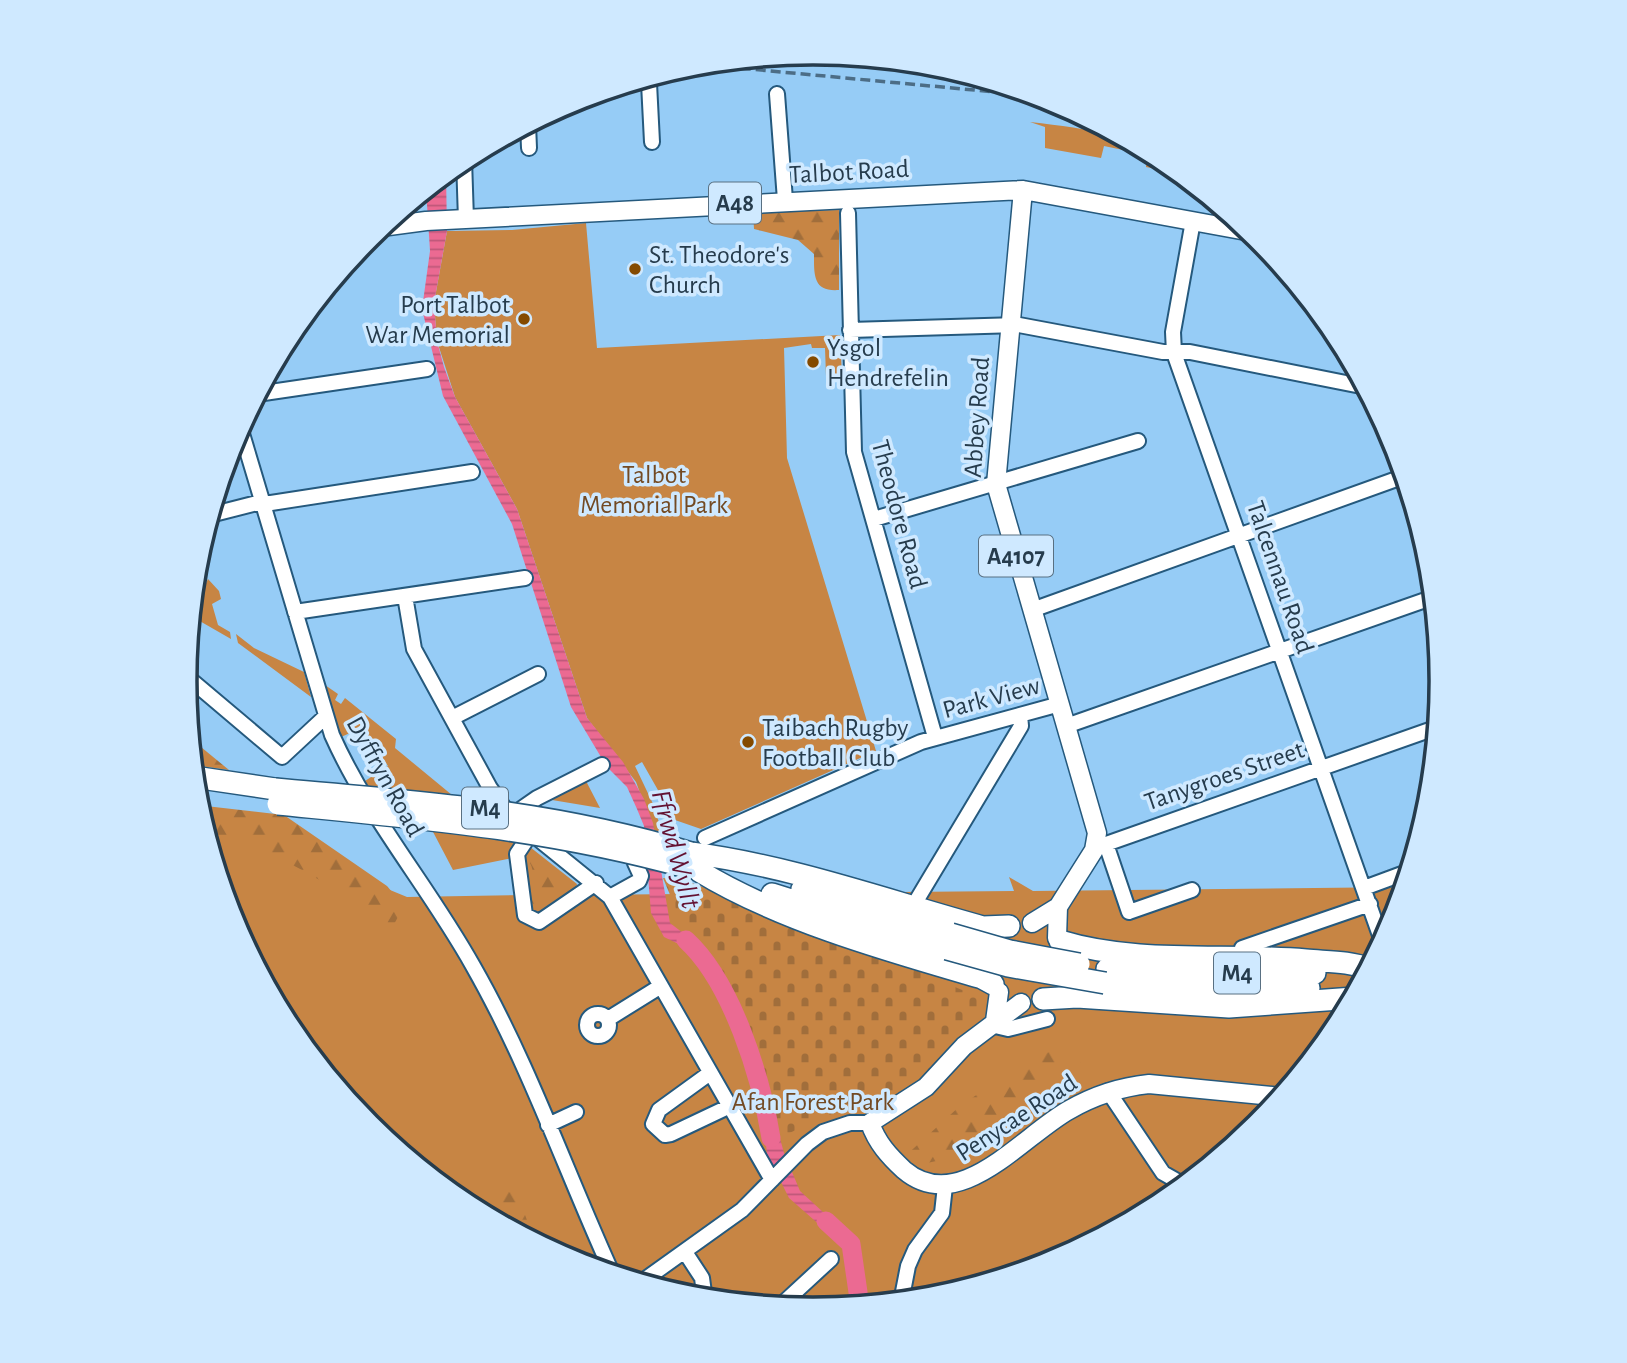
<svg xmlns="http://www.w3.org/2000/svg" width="1627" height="1363" font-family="'Alegreya Sans',sans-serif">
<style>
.green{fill:#c78544}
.forest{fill:url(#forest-firs)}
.cemetery{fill:url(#cemetery-stones)}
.water{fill:url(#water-rules)}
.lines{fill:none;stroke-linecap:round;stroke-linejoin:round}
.river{stroke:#eb6a92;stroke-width:19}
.minor-casing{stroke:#25597d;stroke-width:18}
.major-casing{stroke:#25597d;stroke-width:21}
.highway-casing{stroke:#25597d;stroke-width:24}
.minor{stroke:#fff;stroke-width:14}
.major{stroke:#fff;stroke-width:18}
.highway{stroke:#fff;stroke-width:21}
.rail{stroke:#4c6d86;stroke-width:3.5;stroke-dasharray:10 5;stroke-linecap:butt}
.highway-bridge-casing{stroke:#25597d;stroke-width:24;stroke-linecap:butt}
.highway-bridge{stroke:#fff;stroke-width:21}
.poi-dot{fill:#844a00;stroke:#cfe9ff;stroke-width:2.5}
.labels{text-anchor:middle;stroke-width:7;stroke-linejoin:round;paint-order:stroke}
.shield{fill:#cfe9ff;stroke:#597082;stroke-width:2}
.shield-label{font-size:24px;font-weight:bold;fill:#263c4d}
.street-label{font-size:26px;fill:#263c4d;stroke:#cfe9ff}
.poi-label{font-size:26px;fill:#263c4d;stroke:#cfe9ff;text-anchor:start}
.park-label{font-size:26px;fill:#734a23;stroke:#cfe9ff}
.water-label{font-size:28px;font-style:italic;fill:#631131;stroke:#cfe9ff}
.rim{fill:none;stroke:#263c4d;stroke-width:3.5}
</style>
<defs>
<pattern id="forest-firs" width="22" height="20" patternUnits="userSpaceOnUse" patternTransform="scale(1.75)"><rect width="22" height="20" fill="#c78544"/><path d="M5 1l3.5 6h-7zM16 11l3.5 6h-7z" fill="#a16e3b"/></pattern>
<pattern id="cemetery-stones" width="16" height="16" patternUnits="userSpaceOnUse" patternTransform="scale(1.75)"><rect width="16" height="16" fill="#c78544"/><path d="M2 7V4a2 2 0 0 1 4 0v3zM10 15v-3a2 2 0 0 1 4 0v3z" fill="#a16e3b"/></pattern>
<pattern id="water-rules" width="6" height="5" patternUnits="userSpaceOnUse" patternTransform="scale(1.75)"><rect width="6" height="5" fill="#eb6a92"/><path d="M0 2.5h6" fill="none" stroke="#be5879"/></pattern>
</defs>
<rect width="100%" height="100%" fill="#96ccf6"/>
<path class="green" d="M1030,122C1092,129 1134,135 1183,175L1146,167L1147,155L1104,146L1101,158L1045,148V127Z
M586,223L597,348L840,335L842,376H826L825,348H812L811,344L784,348L787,458L876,751L701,829L675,820L642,762L635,766L655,808L662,834L654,831L636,782L587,718L517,509L455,397L437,341L434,303L447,231L512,230Z
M208,579L219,591L221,599L212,604L218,625L230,632L231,639L191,616C192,601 203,591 208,579Z
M236,634L254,648L304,672L311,697L238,643Z
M325,685L338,694L335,700L341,704L345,698L396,739L395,748L452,795L369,788L365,781L388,766L365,733L352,738L350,733L341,737Z
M586,781L600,808L552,800Z
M225,822L407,897L528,895V871L523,863L524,851L530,847L577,884L574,895L1014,891L1009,877L1033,891L1405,887L1394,923L1336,1031L1258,1127L1163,1205L1054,1263L936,1298L814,1310L690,1298L572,1262L464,1204L368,1126L290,1031L232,922L208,840Z
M432,830L514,839L513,858L453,870Z"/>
<path class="forest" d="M839,210V290C813,292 814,275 814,254L798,240L754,229L753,212Z
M190,738L229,770L193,765Z
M197,805L284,815L387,886L404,906L393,926L381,931C354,891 273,855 229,834L210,848Z
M536,855L567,885V893L547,907L531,903C527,890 538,878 530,863L532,856Z
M1061,1046L1069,1066L1079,1060L1082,1065L1020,1104L1000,1126L955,1157L913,1166L902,1159L961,1105L1026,1063Z
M514,1185L535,1242L493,1220L501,1216L500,1202Z"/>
<path class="cemetery" d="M663,878L683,880L929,966L926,975L991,1002L920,1080L882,1096H869L858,1105L823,1117L779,1138L751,1032L723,973L698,938L684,928Z"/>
<path class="water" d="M446,174L447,231L434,303L437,341L444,367L455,397L517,509L587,718L623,762L644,799L653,823L670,923L700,946L706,956L697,961L689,949L664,937L651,913L644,826L637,809L627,787L607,767L571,707L512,524L443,396L422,309L430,251L426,189Z
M773,1113L784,1153L800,1191L847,1234L839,1242L789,1198L767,1154L763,1115Z"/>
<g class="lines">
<path class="river" d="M686,940C732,982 761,1077 771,1138
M826,1221L851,1244L860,1306"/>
<g class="minor-casing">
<path id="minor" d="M649,83L652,142
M777,94L785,200
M528,124L529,148
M464,159L466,220
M848,213L854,452L935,737
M1193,221L1173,332L1174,353L1383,944
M850,330L1019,325L1163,352H1190L1366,387
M257,394L427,369
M240,427L332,735C369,818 429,887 473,966C529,1064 566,1172 613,1275
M210,515L257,503H271L472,472
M874,519L1138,441
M405,596L414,649L490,788L510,816
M1032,610L1405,476
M295,612L525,578
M185,675L282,757L325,717
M452,718L538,674
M1066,726L1434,597
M511,816L537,798L602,765
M531,833L517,854L525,915L539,922L596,883
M536,837L610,897L772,1180
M705,838L921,742L1060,704
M1097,844H1106L1438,727
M1106,844L1129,912L1192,890
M1364,888L1410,871
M610,897L639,881L641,876L635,863
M918,898L1021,726L1020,715
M1242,948L1370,904
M587 1025a11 11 0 1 1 22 0a11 11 0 1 1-22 0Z
M608,1019L661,986
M991,1025L1008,1029L1047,1019
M710,1073L659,1110L653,1124L665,1135L671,1134L728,1107
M1108,1091L1163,1173L1186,1186
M548,1125L576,1112
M685,1252L702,1278L705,1300
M640,1283L742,1210L807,1144L823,1132L850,1123H870
M901,1302L908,1266L915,1250L942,1213L945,1186
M779,1307L831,1259"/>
</g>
<g class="major-casing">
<path id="major" d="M1023,190L996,484L1097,833L1094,850L1058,907L1032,923
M381,227L426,221L1023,190L1252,232
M1057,938L1058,907
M1021,1003L964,1046L926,1087L870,1123C877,1143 889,1156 904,1170C959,1217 1022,1136 1069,1110C1095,1095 1120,1087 1149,1084L1282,1097
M995,1021L999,992"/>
</g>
<g class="highway-casing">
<path id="highway" d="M194,777L275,789
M691,853C791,866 885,900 983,927L1009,926
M699,871C781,921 889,951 982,978L993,984
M802,889L951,934
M772,894L947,949
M1060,941C1139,965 1225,953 1306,960C1328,962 1349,961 1370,969
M1107,969L1159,972L1315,973
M1105,983L1215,989L1309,988
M1043,999L1077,997L1229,1007L1354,998"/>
</g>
<use href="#minor" class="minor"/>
<use href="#major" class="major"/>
<use href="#highway" class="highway"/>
<path class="rail" d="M696,64L1038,96"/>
<g class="highway-bridge-casing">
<path id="highway-bridge" d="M275,789C419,802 551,810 691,853
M278,804C418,818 550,829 686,867
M951,934L1010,951L1079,964
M947,949L1008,966L1105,983"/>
</g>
<use href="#highway-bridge" class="highway-bridge"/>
</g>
<g class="poi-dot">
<circle cx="635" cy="269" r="7"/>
<circle cx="524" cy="319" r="7"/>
<circle cx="813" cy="362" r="7"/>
<circle cx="748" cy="742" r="7"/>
</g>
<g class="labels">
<g class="shield">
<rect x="709" y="182.5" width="52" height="41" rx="5"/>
<rect x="979" y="535.5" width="74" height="41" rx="5"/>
<rect x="462" y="787.5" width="46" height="41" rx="5"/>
<rect x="1214" y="952.5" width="46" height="41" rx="5"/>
</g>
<g class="shield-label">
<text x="735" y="211">A48</text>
<text x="1016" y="564">A4107</text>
<text x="485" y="816">M4</text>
<text x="1237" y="981">M4</text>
</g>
<g class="street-label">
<text transform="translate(849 171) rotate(-3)" y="9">Talbot Road</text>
<text transform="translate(976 417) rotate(-86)" y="9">Abbey Road</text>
<text transform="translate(900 514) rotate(75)" y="9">Theodore Road</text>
<text transform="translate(1281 577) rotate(71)" y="9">Talcennau Road</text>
<text transform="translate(991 697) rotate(-15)" y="9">Park View</text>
<text transform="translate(1224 775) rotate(-19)" y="9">Tanygroes Street</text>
<text transform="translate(386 776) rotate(61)" y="9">Dyffryn Road</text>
<text transform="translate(1016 1117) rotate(-33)" y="9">Penycae Road</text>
</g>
<g class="poi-label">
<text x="649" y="263">St. Theodore's<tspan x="649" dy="30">Church</tspan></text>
<text x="510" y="313" text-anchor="end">Port Talbot<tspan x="510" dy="30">War Memorial</tspan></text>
<text x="827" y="356">Ysgol<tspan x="827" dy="30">Hendrefelin</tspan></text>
<text x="762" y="736">Taibach Rugby<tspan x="762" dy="30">Football Club</tspan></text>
</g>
<g class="park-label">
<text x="654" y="483">Talbot<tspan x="654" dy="30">Memorial Park</tspan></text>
<text x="813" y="1110">Afan Forest Park</text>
</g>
<g class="water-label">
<text transform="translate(677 849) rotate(75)" y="10">Ffrwd Wyllt</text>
</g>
</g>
<path d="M0 0H1627V1363H0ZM197 681a616 616 0 1 1 1232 0a616 616 0 1 1-1232 0Z" fill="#cfe9ff" fill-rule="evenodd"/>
<path class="rim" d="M197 681a616 616 0 1 1 1232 0a616 616 0 1 1-1232 0Z"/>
</svg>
